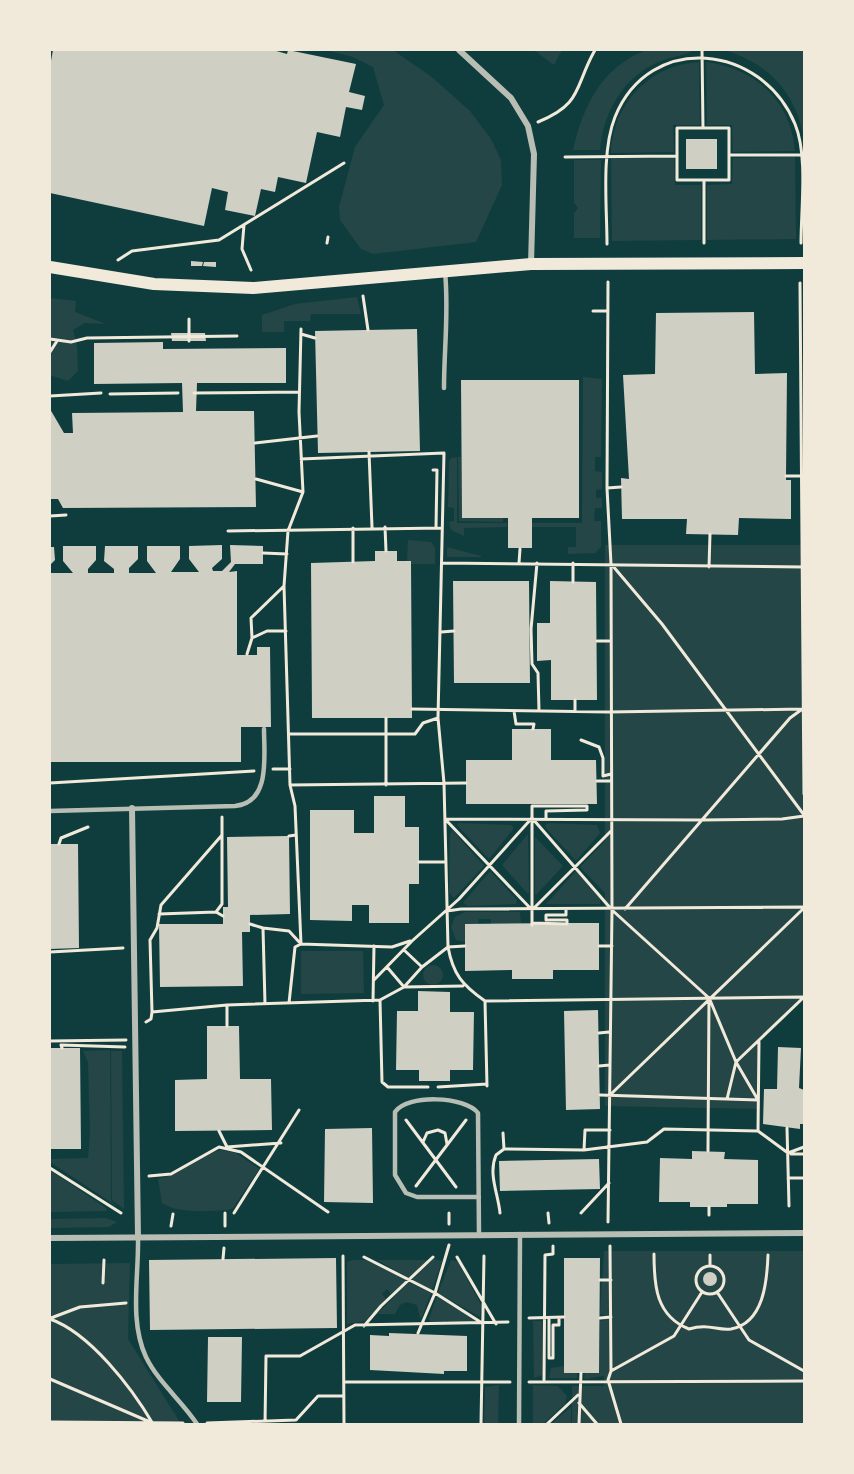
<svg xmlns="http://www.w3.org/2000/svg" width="854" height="1474" font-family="Jost,sans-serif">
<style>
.green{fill:#244646}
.building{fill:#cfcfc3}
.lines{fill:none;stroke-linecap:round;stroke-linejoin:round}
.path{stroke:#f1e9da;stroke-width:3}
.service{stroke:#b8beb3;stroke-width:4.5}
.minor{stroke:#b8beb3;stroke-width:6}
.secondary{stroke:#f1e9da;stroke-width:12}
</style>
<rect width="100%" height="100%" fill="#0f3d3e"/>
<path class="green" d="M326,50H393L433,78L470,111L491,139L501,160L502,185L476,242L373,254L361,249L340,220L339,207L355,147L384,105L373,67L353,57Z
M534,50H562L554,65Z
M647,50H695C684,56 668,57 656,63C622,79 603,114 600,150H573C583,106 602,66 647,50Z
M724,50H804V139C796,92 768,63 724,50Z
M699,62L700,125H673L674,152L611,153C613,104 649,65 699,62Z
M706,62C755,68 791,101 795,151L733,152L732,125H707Z
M795,157L796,239L707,240V185L732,184L733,158Z
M611,158H674L675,185H701V240L612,241Z
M574,160H601L600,238H574V213L578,208L574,203Z
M357,297L361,314H311L310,321H284V332H262V315L295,304Z
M50,298L76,301L75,312L106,324L85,323L73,330L77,347L78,371L68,381L50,375Z
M583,377L602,379L601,457H595V471L602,472V489L596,490V498H602V508H595L594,521H601V547L595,553L568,554V547H576V527H532V523H582Z
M457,457V523H507V527L464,528V536L451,530L449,522L454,521V508L448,507L449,462L451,458Z
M458,457H461L462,518H503V522L459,521Z
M408,540L431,542L435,548V564H411V561H407Z
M605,545H804V999L760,1042V1109L605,1106V893L580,867L605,841Z
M447,547L481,556V557H447Z
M459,823L511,825L514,828L489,859L457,825Z
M549,823L597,825L600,833L576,861L546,828L545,825Z
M452,830L484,866L454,898L449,893L450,835Z
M528,834L529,892L528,894L502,865Z
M535,837L563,866L536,895L535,894Z
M490,871L517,900L516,904L468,906L463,903Z
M576,871L600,899V904H546Z
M487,912H520L521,925L491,924V919H479L478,924H465V942L456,940L451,927L455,917L465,912Z
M301,951H363L364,993L301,994Z
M423 975a10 10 0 1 1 20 0a10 10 0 1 1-20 0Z
M110,1050L111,1201L118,1207L50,1162V1159L88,1158L90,1133L88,1062L83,1051Z
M111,1051H122L124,1209L112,1200Z
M221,1150L236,1153L259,1169L233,1208L228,1210C210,1211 177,1214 162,1203L158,1179C185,1173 196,1156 221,1150Z
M50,1170L106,1208L107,1211L50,1212Z
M106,1218L117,1222L109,1227L50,1228V1219Z
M604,1251H804V1424H572V1386H604V1376L584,1379L585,1373H599L600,1321L604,1320V1315L600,1314Z
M433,1259L442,1261L432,1290L412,1280Z
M353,1260H367L406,1280L391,1294L387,1289L382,1294L386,1299L365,1321L347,1324V1262Z
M377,1260H428L409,1278Z
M451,1260L458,1262L481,1305L480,1317L438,1293Z
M130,1263L128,1339L181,1424H50V1264Z
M409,1282L431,1293L422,1317L420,1318L417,1305L406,1302L400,1305L395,1314H377Z
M437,1296L477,1322L449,1323L447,1320V1323H430L429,1319Z
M533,1321H542V1375L534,1378Z
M564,1366V1373H577V1378H549L551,1368Z
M499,1385L498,1424H484L485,1387Z
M533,1385L558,1386L567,1396L565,1404L543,1424H533Z
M571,1407V1424H551Z"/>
<path class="building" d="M53,50H273L287,54L288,50L356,64L349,92L365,96L362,110L346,107L340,137L317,132L306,183L278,177L275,192L261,189L255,216L225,210L228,192L212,188L204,226L50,193V66Z
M686,139H717V169H686Z
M191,261L203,262L202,266H191Z
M204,262H216V267L203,266Z
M754,312L755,374L787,373L786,476V480H791V519L739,518L738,535L686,534L687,519H622L621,478L629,479L623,375L655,374L656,313Z
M417,329L420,451L318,453L315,331Z
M171,333H205L206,341H172Z
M163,342V349L286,348V383H197L196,411H254L256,507L63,508L58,499H50V409L64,433H73L72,413L183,412L182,383L94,384V343Z
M461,380H579V518H532V548H508V518H462Z
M222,545V559L212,568L213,571H222L231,562L230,545L263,546V564H235L229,572L237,571V655H257V647H270L271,727H241V762H50V573H73L63,561V546H96V560L88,569V573H114V569L104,561L105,546H138V559L129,568V573H156L147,561V546H180V559L171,572H199L189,559V546Z
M50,547H54L55,560L50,565Z
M375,551H397V561H411L412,718H312L311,563L375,561Z
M453,581H529L530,683H454Z
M550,581L596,582L597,700H551V660L537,661V623H550Z
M512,729H551V760H596L597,804H466V760H512Z
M374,796H405V827H419V884H409V923H369V905H352V921L310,920V810H354V833H374Z
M289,836L290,914L250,915V932H242L243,986L160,987L159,924H223V907H228L227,837Z
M50,844H78L79,948L50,949Z
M568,923H599V970H553V979H512V970L465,971V924Z
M418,991L450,992V1012H474L473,1070H450V1081H419V1070H396L397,1011H418Z
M598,1010L600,1109L566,1110L564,1011Z
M207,1026H239L240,1079H271L272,1130L175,1131V1080L207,1079Z
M778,1047L801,1048L799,1088L804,1090V1124H800V1129L763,1124L764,1089H777Z
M50,1048H80L81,1149H50Z
M372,1128L373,1203L324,1202L325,1129Z
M692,1151L725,1152L724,1159L758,1160V1204H727V1207H690V1202H659L660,1158L692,1159Z
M599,1159L600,1189L500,1191L499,1161Z
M336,1258L337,1328L150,1330L149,1260Z
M564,1258H600L599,1373H564Z
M703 1279a7 7 0 1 1 14 0a7 7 0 1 1-14 0Z
M389,1333L467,1336V1371H444V1374L370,1370V1335L389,1336Z
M208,1337H242L241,1402H207Z"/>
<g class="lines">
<path class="path" d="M702,50L703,128
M538,122C583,104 574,87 595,50
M677,128H729V180H677Z
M729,155H801
M565,157L677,156
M704,180V243
M244,225L242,249L251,270
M327,243L328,237
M607,244C607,207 601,152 615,117C650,31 762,44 795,124C808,155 801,209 801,243
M118,260L132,251L219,240L344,163
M800,283L804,794
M363,296L368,330
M593,311H608
M301,334L315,338
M50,339L71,342L87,338L237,336
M189,341V319
M50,352L57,341
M194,393L299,392
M110,394L178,393
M50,396L101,393
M255,443L317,436
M369,452L372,527
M301,459L444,453L438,718L444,783L448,947C453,974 462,985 485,1001L804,997
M433,470H437L436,528
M786,476H801
M256,479L303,492
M607,488L621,487
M50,516L66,515
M385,527L386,551
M353,528V562
M228,531L442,528
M263,553L287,554
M442,563L804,567
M519,563L520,549
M537,563L531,629L532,664L538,673L539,711
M573,563V582
M612,565L662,624L804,815
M709,567L710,534
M441,632L454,631
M252,638L251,618L284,586
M597,641H609
M247,654L252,638L267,631H286
M412,709L609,712L803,709
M514,711L516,724H534L533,729
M575,711V700
M290,734H415L423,723L438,718
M581,740L599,747L603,758V776L611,774
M273,769H290
M597,781H611
M50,783L254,771
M290,785L466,783
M386,785V718
M532,806H587V810L546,811V818
M445,819L702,820L782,819L804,816
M445,819L532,910
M289,836L296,835
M59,844L61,838L88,827
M419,862H445
M625,909L790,718L801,710
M532,910L611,831
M447,911L461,909L804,907
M216,912L223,916
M159,914L216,912L222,904V817
M532,923L567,924V920H546V915H566V910
M250,924L263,928
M532,925V806
M599,946H612
M404,950L422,967
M50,952L123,948
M387,967L404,987L463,986
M374,980L412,941L459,899L532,818L612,910L709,998L708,1151
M380,1000L382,1082L388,1087H428
M373,1001L374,946
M485,1001L487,1086
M289,1003L295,947L301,944L295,806L290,785L284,586L288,531L303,492L299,412L301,329
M265,1004L263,928L289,931L301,944L392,947L410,941
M227,1005V1026
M152,1012L227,1005L380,1000L404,987L422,967L448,947L465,946
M146,1022L151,1019L152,1012L150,940L157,928L161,905L222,835
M599,1033L609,1032
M50,1041L126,1040
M62,1048L61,1045L125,1047
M599,1066L610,1065
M438,1087L487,1084
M600,1095L758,1100L736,1062L710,1000
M610,1095L804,908
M727,1099L736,1062L804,997
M406,1120L456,1187
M787,1128L789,1206
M219,1131L227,1147L281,1143
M758,1131L759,1042
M503,1133L504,1149
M423,1142L427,1133L438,1130L445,1133L447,1144
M584,1150L585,1130H610
M791,1154H804
M50,1168L121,1213
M149,1176L171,1174L219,1147L241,1152L328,1212
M788,1178H804
M416,1186L466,1120
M709,1207V1215
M234,1213L299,1110
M449,1213V1224
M500,1213C498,1193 488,1174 496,1155L504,1149L584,1150L647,1142L664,1129L758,1131L788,1153L804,1147
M548,1213L549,1223
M581,1213L609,1183
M608,1222L612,910L611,564L607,488L608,282
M171,1226L173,1214
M225,1226V1213
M610,1246L611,1371L608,1380L621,1424
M654,1254C654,1286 656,1316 689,1329C709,1323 717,1331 731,1329C764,1323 767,1281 768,1255
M710,1255V1265
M343,1256L344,1424
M364,1257L435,1293L482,1323
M457,1257L496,1324
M223,1259L224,1248
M696 1280a14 14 0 1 1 28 0a14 14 0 1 1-28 0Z
M600,1280H611
M103,1283L104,1260
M717,1292L749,1340L804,1371
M51,1318L80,1307L126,1303
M529,1318L564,1317
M549,1318V1358H553V1325H559V1318
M600,1318L611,1317
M50,1319C90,1333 132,1388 153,1424
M364,1326L381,1306L433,1257
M418,1333L435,1293L449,1245
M611,1371L674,1336L702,1292
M50,1379L150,1422
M544,1380L545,1255L553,1254V1246
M344,1382H510
M529,1382L804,1381
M579,1403L597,1424
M50,1422L183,1423
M207,1423L296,1420L318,1396H344
M265,1424L266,1356H300L355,1325L508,1322
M481,1424L484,1256
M547,1424L578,1395
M579,1424L581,1373"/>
<path class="service" d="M444,388C444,349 449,311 445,272
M50,811L235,806C271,803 264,755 264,729
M479,1197H417L406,1193L395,1175V1112C407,1094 465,1096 478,1113L479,1235
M138,1237C139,1276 129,1321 146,1357C158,1382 182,1401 197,1424
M519,1424L520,1234"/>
<path class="minor" d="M459,50L511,98L528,126L534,154L531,264
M132,808L138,1237
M50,1238L804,1233"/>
<path class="secondary" d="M50,267L154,284L253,288L531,264L804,263"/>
</g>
<rect width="854" height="1474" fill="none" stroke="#f1e9da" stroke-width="102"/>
</svg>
